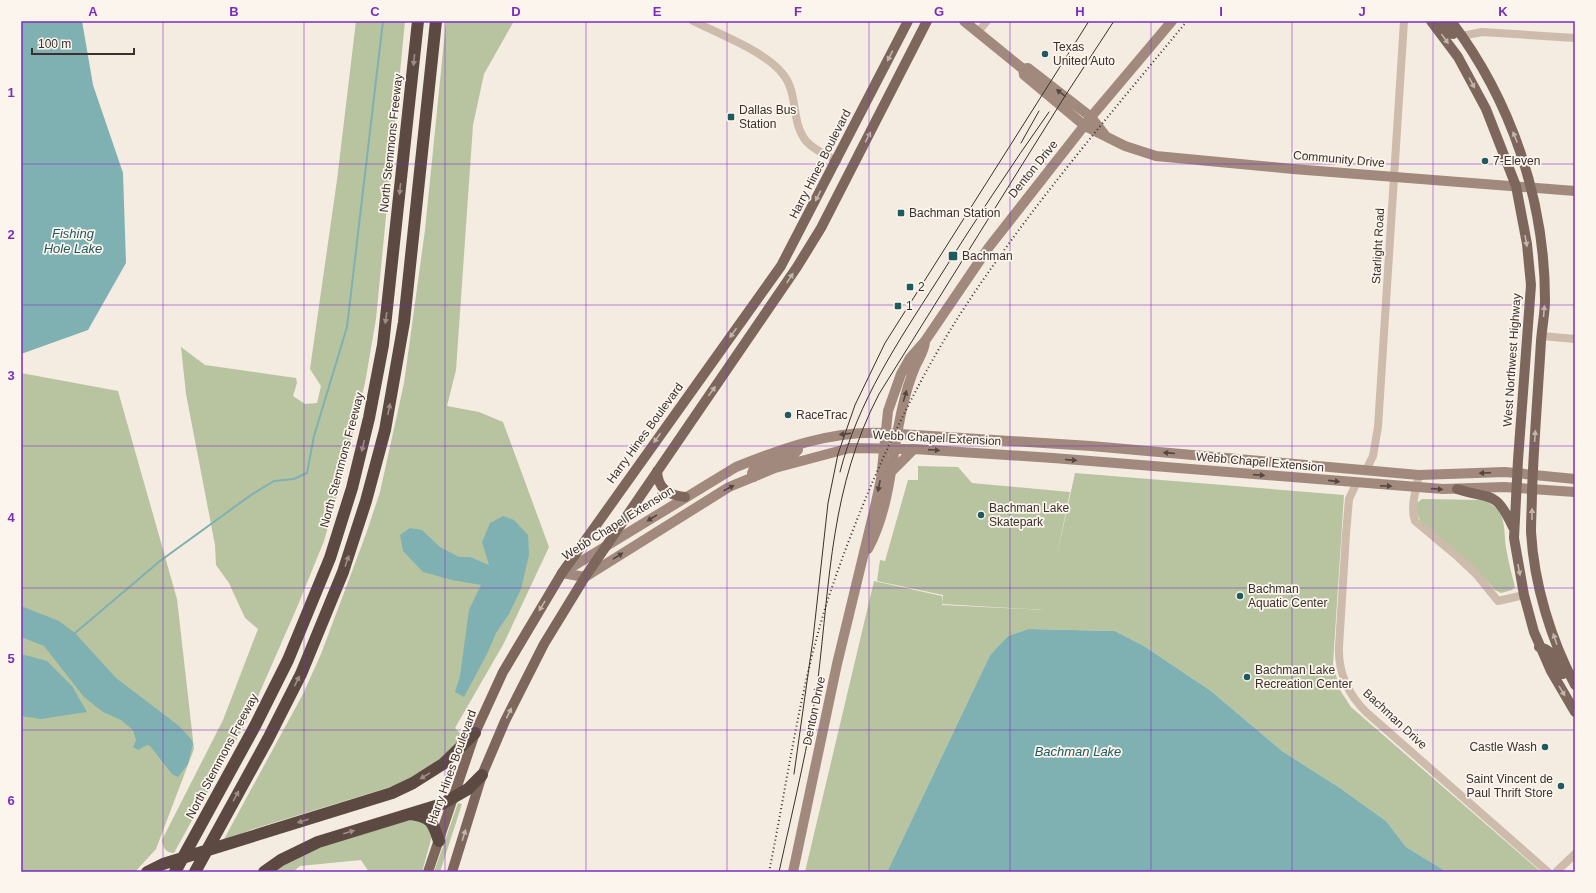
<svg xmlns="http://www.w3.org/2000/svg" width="1596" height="893" font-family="Arial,sans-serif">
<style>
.green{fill:#b8c4a0}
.water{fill:#7fb0b2}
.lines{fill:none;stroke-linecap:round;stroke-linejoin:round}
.stream{stroke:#7fb0b2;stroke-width:2}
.street{stroke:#cdbbac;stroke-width:8}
.secondary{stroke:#a18a7d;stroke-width:10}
.primary{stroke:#7d675c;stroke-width:10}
.highway{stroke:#5c4a42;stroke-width:12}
.tram{stroke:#3b302b;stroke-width:1}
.rail{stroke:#3b302b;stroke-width:2;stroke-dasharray:1 3;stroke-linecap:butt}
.oneway{fill:#c2b5ac}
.oneway2{fill:#9c8e87}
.oneway3{fill:#544640}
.grid{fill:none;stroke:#7b2cbf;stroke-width:1;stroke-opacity:0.55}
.poi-dot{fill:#1f5a5e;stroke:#fbf5ee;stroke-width:1.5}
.labels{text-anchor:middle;stroke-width:3.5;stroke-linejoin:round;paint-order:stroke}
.poi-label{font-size:12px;fill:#3b302b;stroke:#fbf5ee;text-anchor:start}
.street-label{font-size:12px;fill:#3b302b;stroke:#fbf5ee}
.water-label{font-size:13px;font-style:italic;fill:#1f5a5e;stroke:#fbf5ee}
.neatline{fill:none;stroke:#7b2cbf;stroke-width:1.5}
.grid-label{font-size:13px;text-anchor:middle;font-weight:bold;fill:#7b2cbf}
</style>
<rect width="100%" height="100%" fill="#f4ebe1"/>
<path class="green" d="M356,21H405L376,319L365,383L339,488L324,541L298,605L249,717L174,853C166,853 163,848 162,840L223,720L258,629L245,618L229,583L216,565L215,545L186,394L181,347L205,365L296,378L297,383L293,396L305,404L317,403L321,386L310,369L337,180Z
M446,21H514L484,74L473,125L456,370L447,406L479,412L503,422L549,547L504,643L455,728L464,737L443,759L403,783L253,829L223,841L303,694L321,654L366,534L380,492L404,383L425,230Z
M21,373L118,391L177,599L194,749L156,849L135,872H21Z
M918,466L958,467L972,483L1070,492L1057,555L1075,473L1344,495L1333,664L1340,690L1351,707L1541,872H1447L1406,847L1386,821L1340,788L1282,751L1211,691L1144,646L1115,631L1028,629L1008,636L990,655L887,872H805L874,581L942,596V605L1045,610L942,604L943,595L877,581L880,560L885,561L908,480H918Z
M1422,499L1483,500C1510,511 1502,530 1507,553C1509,564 1512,576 1515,587L1512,590L1501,593L1495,590L1472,565L1421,522L1417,514V503Z
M458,803L462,804L440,872H434Z
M413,819L427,823L432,836L422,872H369L361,860L300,866L293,872H273C314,843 366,833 413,819Z"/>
<path class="water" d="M21,21H82L93,85L123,173L126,263L88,330L21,354Z
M503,516L514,520L528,535L529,555L521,589L509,614L496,633L487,654L464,697L455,692L460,676L469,610L481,585L452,580L423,572L403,551L400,535L410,528L422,530L440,547L459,557H470L489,565L482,542L490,523Z
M21,606L59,621L75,633L116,678L179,726L191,739L193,744L188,764L178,777L172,774L150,746L147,745L138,750L133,747L136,740L133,730L121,720L103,712L84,697L44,646L21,637Z
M1028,629L1115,631L1144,646L1211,691L1282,751L1340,788L1386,821L1406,847L1447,872H887L990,655L1008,636Z
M21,654L47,661L72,686L87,712L41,719L21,716Z"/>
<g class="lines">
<path class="stream" d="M75,633L160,561L251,495L274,481L294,479L307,473L314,436L347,327L383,21"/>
<path class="street" d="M693,21C719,34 764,51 782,73C799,92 790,121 806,141C814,150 826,155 837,161
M977,33L987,21
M1462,36L1482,32L1575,38
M1542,336L1575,339
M1366,470L1373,456L1378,427L1404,21
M1419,475C1416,491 1410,506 1415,521L1458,557L1476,574L1498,601L1524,595
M1356,484L1349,499L1346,534L1339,647C1338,673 1348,694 1366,712L1548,872
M1556,872L1575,854"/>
<path class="secondary" d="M964,21L1023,69L1024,75L1085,126L1125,146L1156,156L1293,169L1575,191
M1023,69L1028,68L1091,117L1105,135
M892,471L914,449
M754,477L752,473L754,468L793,455L798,450
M868,549C892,504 891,453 903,405C906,392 910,379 915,367C919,358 924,352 925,342
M562,573L736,467C783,448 833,430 884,433L1091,446L1419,475L1505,472L1575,479
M562,573L585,577L729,487L775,468L850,448L914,449L1053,458L1443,489L1504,487L1575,492
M793,872L837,664L875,507L881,479L888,411L901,374L910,358L925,341L989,247L1091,117L1172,21"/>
<path class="primary" d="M1431,21L1458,57L1486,109L1516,186L1527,244L1531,285L1518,460L1514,538L1524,595L1534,632L1551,671L1575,712
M1441,21L1453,34
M1451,21C1511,100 1545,200 1545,300C1545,313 1542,327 1541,341C1538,391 1534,441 1532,491C1532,504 1531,519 1531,532C1534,584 1551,640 1575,685
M657,471C658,489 668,495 685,497
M1457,489C1491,500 1495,489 1513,527
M1539,647C1554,650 1556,663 1563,674
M428,872L475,733L503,672L562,573L781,266L908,21
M452,872L482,775L505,721L544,644L585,577L797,267L821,228L927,21"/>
<path class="highway" d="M411,814C432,817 433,823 439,841
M147,872L163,864L392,793L413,783L443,764L475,733
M175,872L255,726L288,660L330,558L352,488L369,418L383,345L418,21
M195,872L268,739L301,674L343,572L366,501L385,430L404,322L436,21
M264,872L281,860L318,842L442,804L468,789L482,775"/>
<path class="tram" d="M1021,143L1039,111
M840,472C858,401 898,342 937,281C973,224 1010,167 1049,112
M794,774L813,639L828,503L838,454L855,405L885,343L1089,21
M779,872C793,808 809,744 818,679C830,579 831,486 879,394L1065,96L1114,21"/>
<path class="rail" d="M769,872C788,779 800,684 830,593C862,499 906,399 959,316C1026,212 1108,117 1187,21"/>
</g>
<defs><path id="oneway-solid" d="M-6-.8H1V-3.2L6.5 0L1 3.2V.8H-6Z"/></defs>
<g class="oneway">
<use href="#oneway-solid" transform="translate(1445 39) rotate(54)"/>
<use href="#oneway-solid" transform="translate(890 56) rotate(117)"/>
<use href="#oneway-solid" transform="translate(1472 83) rotate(62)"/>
<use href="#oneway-solid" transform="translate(868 137) rotate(-63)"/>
<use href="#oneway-solid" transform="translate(1515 137) rotate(-112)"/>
<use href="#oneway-solid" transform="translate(818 196) rotate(117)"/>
<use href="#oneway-solid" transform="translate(1526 241) rotate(80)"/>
<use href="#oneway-solid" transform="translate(790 278) rotate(-57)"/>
<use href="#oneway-solid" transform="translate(1544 311) rotate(-85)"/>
<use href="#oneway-solid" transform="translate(733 333) rotate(126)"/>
<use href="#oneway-solid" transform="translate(712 391) rotate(-54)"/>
<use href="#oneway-solid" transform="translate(1535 436) rotate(-86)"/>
<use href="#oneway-solid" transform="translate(657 438) rotate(126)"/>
<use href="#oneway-solid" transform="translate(1532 514) rotate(-89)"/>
<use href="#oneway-solid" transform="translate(1519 570) rotate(79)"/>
<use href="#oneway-solid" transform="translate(542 606) rotate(121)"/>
<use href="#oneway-solid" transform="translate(1555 639) rotate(-109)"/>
<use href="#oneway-solid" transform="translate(1562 691) rotate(59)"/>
<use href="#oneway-solid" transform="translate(509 713) rotate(-64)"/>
<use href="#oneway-solid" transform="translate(464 835) rotate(-73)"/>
</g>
<g class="oneway2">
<use href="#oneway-solid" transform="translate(414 60) rotate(96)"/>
<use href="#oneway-solid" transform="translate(400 189) rotate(96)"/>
<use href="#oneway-solid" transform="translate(386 318) rotate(98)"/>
<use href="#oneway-solid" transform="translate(389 409) rotate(-78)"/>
<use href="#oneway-solid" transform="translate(363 446) rotate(103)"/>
<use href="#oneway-solid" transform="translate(347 561) rotate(-71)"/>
<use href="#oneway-solid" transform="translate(297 681) rotate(-64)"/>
<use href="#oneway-solid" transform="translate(425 776) rotate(149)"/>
<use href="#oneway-solid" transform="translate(236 796) rotate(-61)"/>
<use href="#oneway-solid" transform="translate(303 821) rotate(163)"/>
<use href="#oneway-solid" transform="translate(349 832) rotate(-16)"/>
</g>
<g class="oneway3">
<use href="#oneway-solid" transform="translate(1061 93) rotate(-142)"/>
<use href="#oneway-solid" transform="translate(905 396) rotate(-74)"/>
<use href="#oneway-solid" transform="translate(845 434) rotate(173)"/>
<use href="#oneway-solid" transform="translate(934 450) rotate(4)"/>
<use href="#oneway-solid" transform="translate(1169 453) rotate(-175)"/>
<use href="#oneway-solid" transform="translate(1071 460) rotate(5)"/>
<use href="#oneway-solid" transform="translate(1485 473) rotate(178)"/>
<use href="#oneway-solid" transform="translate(1259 475) rotate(4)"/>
<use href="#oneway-solid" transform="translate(1334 481) rotate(6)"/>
<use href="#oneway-solid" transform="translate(879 486) rotate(101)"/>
<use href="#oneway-solid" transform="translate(1386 486) rotate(3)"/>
<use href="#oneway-solid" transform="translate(729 488) rotate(-28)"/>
<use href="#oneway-solid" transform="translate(1437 489) rotate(4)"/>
<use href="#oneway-solid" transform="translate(652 518) rotate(148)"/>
<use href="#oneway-solid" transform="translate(618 556) rotate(-32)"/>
</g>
<path class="grid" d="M163,21V872M304,21V872M445,21V872M586,21V872M727,21V872M869,21V872M1010,21V872M1151,21V872M1292,21V872M1433,21V872M21,164H1575M21,305H1575M21,446H1575M21,588H1575M21,730H1575"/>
<g class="poi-dot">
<circle cx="1045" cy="54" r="4"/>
<rect x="727" y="113" width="8" height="8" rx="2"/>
<circle cx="1485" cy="161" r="4"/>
<rect x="897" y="209" width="8" height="8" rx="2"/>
<rect x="948" y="251" width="10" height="10" rx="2"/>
<rect x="906" y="283" width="8" height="8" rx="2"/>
<rect x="894" y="302" width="8" height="8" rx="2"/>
<circle cx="788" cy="415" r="4"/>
<circle cx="981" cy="515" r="4"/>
<circle cx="1240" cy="596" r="4"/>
<circle cx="1247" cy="677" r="4"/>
<circle cx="1545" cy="747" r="4"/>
<circle cx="1561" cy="786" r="4"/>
</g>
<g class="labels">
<g class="poi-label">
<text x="1053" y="51">Texas<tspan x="1053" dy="14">United Auto</tspan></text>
<text x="739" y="114">Dallas Bus<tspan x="739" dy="14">Station</tspan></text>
<text x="1493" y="165">7-Eleven</text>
<text x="909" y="217">Bachman Station</text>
<text x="962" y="260">Bachman</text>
<text x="918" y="291">2</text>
<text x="906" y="310">1</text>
<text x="796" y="419">RaceTrac</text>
<text x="989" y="512">Bachman Lake<tspan x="989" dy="14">Skatepark</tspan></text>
<text x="1248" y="593">Bachman<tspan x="1248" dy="14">Aquatic Center</tspan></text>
<text x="1255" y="674">Bachman Lake<tspan x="1255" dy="14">Recreation Center</tspan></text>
<text x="1537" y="751" text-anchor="end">Castle Wash</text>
<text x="1553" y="783" text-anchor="end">Saint Vincent de<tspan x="1553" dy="14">Paul Thrift Store</tspan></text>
</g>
<g class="street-label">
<text transform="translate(391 143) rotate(-84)" y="4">North Stemmons Freeway</text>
<text transform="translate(1339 159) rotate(5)" y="4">Community Drive</text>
<text transform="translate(820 164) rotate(-63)" y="4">Harry Hines Boulevard</text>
<text transform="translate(1033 169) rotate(-51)" y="4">Denton Drive</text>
<text transform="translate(1378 246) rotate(-87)" y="4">Starlight Road</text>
<text transform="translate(1512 360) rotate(-86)" y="4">West Northwest Highway</text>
<text transform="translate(645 433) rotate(-54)" y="4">Harry Hines Boulevard</text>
<text transform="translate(937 438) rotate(3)" y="4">Webb Chapel Extension</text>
<text transform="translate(342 460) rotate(-75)" y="4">North Stemmons Freeway</text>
<text transform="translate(1260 462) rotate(5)" y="4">Webb Chapel Extension</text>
<text transform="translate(618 523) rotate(-32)" y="4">Webb Chapel Extension</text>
<text transform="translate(814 711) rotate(-78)" y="4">Denton Drive</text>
<text transform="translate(1395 719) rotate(43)" y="4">Bachman Drive</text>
<text transform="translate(222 756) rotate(-62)" y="4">North Stemmons Freeway</text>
<text transform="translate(452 767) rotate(-70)" y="4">Harry Hines Boulevard</text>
</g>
<g class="water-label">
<text x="73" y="238">Fishing<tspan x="73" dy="15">Hole Lake</tspan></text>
<text x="1078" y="756">Bachman Lake</text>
</g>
</g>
<rect width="1596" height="893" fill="none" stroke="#fbf5ee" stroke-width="44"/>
<path d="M32 48v6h102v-6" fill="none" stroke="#3b302b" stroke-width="2"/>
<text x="38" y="48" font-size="12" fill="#3b302b" stroke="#fbf5ee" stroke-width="3" paint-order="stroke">100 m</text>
<rect x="22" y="22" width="1552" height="849" class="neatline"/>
<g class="grid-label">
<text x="93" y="16">A</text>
<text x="234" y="16">B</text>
<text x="375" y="16">C</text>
<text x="516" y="16">D</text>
<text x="657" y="16">E</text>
<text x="798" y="16">F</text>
<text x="939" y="16">G</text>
<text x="1080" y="16">H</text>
<text x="1221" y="16">I</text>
<text x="1362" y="16">J</text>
<text x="1503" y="16">K</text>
<text x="11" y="97">1</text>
<text x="11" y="239">2</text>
<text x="11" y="380">3</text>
<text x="11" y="522">4</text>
<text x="11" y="663">5</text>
<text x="11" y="805">6</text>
</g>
</svg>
